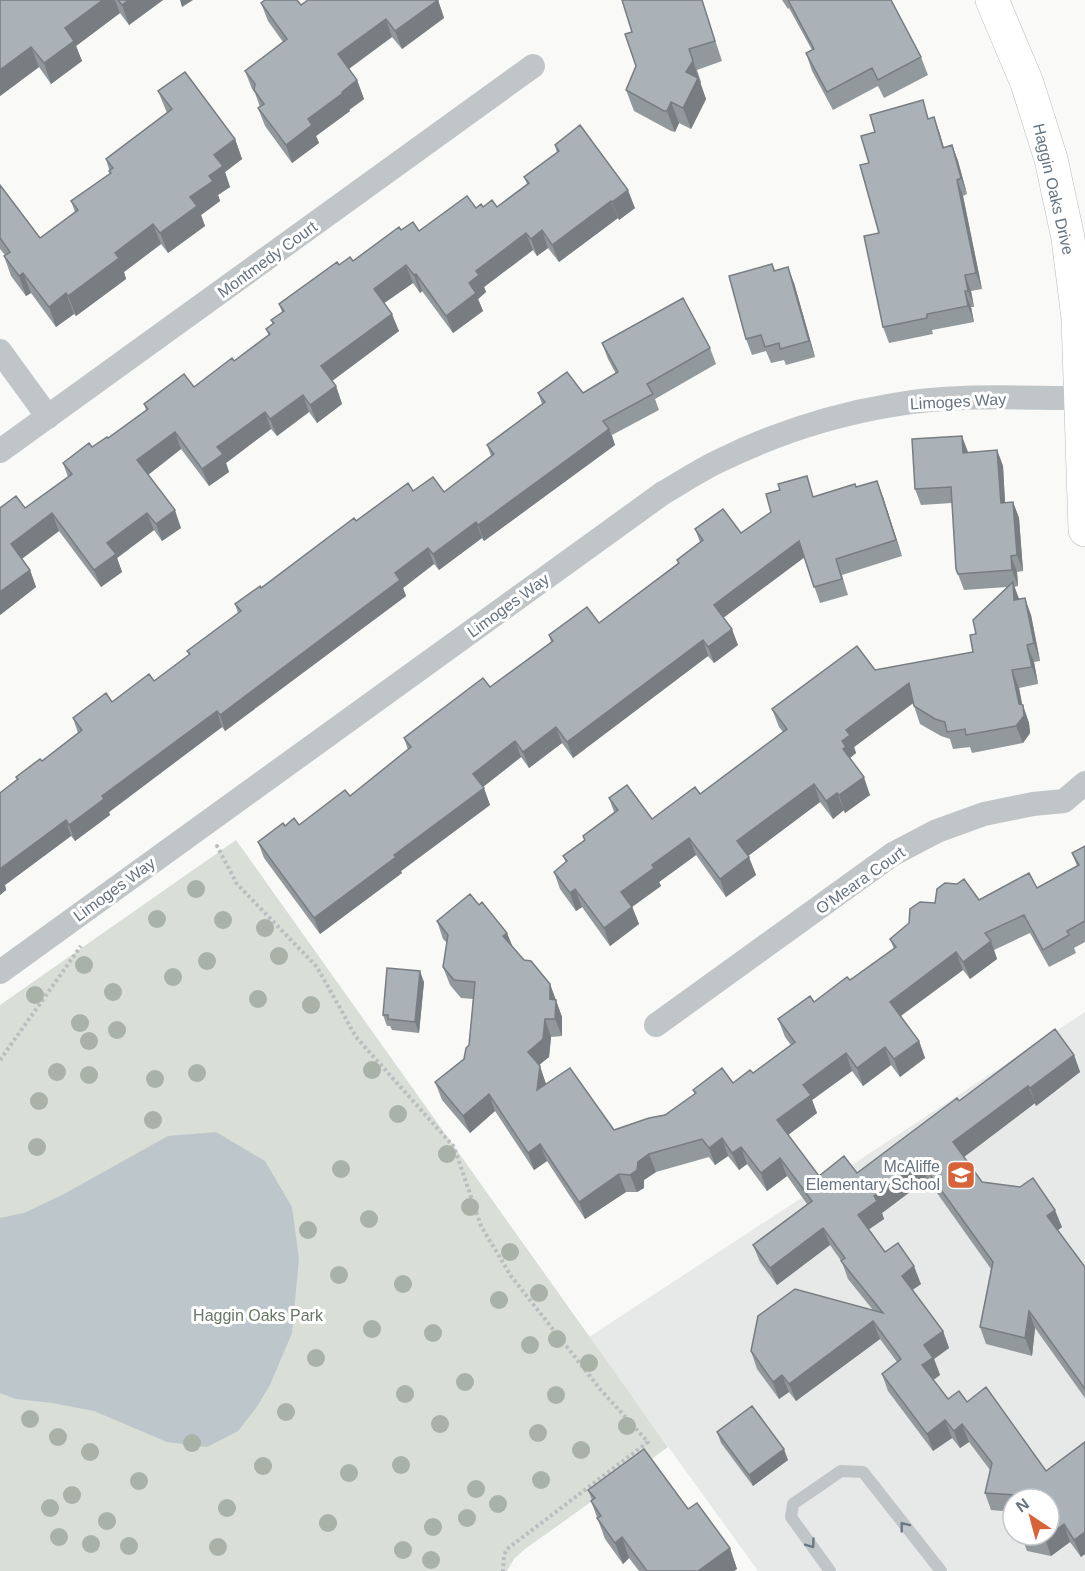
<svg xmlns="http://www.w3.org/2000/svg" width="1085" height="1571" font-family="Arial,sans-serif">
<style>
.built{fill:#e7e8e8;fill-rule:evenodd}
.green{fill:#d9ded6}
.water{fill:#bdc6cb}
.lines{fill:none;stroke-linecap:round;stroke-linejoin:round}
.secondary-casing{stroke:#b5babf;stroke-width:34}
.path{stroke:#bbbec0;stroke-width:4;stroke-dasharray:3 3;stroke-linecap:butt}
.lane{stroke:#c0c5c8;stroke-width:12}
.street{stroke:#c0c5c8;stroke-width:24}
.secondary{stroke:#fff;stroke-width:33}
.tree{fill:#a9b2a7}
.wall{fill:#92999d}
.shaded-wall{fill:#777d80}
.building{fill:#aab2b7;stroke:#777d80;stroke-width:1.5}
.oneway{stroke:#6a7884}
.labels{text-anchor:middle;stroke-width:6;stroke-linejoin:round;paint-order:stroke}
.street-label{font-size:16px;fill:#667480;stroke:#fff}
.poi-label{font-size:16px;fill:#667480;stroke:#fff;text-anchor:end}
.park-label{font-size:16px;fill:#677865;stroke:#fff}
</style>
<rect width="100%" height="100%" fill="#f9f9f7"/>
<path class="built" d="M1085,1012V1571H758L589,1337ZM1013,1499H1049V1535H1013Z"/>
<path class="green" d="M236,840L668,1447L525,1549L514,1559L507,1571H0V1005Z"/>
<path class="water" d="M216,1132L265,1161L292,1207L299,1259L292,1333L270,1385L256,1408L238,1431L207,1447L167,1442L94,1411L52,1403L16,1399L0,1393V1218L24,1213L64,1194L168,1136Z"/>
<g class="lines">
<g class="secondary-casing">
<path id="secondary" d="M992,0L1027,83L1051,159L1068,238L1078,318L1085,530"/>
</g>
<path class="path" d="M216,847L217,846L237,884L317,967L356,1037L454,1147L481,1226L511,1276L600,1389L648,1442L507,1549L504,1555L503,1571
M0,1060L81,946"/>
<path class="lane" d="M830,1571L791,1517L793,1504L841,1471L863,1472L941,1571"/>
<path class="street" d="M0,351L48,417
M0,451L533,66
M0,972L663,493C682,482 700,470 719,461C774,434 832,415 893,405C954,394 1018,398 1080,398
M656,1025L893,854L937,831L984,814L1033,804L1064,801L1085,783"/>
<use href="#secondary" class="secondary"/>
</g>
<g class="tree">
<circle cx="196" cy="889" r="9"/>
<circle cx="157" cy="919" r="9"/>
<circle cx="223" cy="920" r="9"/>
<circle cx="265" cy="928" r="9"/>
<circle cx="279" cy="956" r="9"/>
<circle cx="207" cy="961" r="9"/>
<circle cx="84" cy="965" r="9"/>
<circle cx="173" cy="977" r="9"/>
<circle cx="113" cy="992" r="9"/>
<circle cx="35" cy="995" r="9"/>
<circle cx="258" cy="999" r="9"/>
<circle cx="311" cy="1005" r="9"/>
<circle cx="80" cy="1023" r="9"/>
<circle cx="117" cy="1030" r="9"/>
<circle cx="89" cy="1041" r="9"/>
<circle cx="372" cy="1070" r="9"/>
<circle cx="57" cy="1072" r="9"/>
<circle cx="197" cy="1073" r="9"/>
<circle cx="89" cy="1075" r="9"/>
<circle cx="155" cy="1079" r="9"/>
<circle cx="39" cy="1101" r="9"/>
<circle cx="398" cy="1114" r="9"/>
<circle cx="153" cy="1120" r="9"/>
<circle cx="37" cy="1147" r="9"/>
<circle cx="447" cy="1154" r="9"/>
<circle cx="341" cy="1169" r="9"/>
<circle cx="470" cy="1207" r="9"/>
<circle cx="369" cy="1219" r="9"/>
<circle cx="308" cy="1230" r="9"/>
<circle cx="510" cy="1252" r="9"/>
<circle cx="339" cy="1275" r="9"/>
<circle cx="403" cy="1284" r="9"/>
<circle cx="539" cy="1293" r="9"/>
<circle cx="499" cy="1300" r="9"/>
<circle cx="372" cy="1329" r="9"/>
<circle cx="433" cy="1333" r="9"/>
<circle cx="557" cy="1339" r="9"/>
<circle cx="530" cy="1345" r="9"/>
<circle cx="316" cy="1358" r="9"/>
<circle cx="589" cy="1363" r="9"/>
<circle cx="465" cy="1382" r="9"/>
<circle cx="405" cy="1394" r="9"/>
<circle cx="556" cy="1395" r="9"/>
<circle cx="286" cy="1412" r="9"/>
<circle cx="30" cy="1419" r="9"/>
<circle cx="440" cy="1424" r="9"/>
<circle cx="627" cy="1426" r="9"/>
<circle cx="538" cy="1433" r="9"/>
<circle cx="58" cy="1437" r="9"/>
<circle cx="192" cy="1443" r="9"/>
<circle cx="581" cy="1450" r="9"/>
<circle cx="90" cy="1452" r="9"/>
<circle cx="401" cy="1465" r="9"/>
<circle cx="263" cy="1466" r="9"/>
<circle cx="349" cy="1473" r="9"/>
<circle cx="541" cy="1480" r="9"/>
<circle cx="139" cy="1481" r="9"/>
<circle cx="476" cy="1489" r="9"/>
<circle cx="72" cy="1495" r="9"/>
<circle cx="498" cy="1504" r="9"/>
<circle cx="50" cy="1508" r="9"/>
<circle cx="227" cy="1508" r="9"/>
<circle cx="467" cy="1518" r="9"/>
<circle cx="107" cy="1521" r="9"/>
<circle cx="328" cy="1523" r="9"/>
<circle cx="433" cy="1527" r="9"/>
<circle cx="59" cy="1537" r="9"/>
<circle cx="91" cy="1544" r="9"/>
<circle cx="129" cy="1546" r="9"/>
<circle cx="218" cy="1547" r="9"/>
<circle cx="403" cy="1550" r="9"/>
<circle cx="431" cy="1560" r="9"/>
</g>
<path class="wall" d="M0,0H163L129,25L120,13L76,46L82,61L51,84L39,67L0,96Z
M438,0L444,18L402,49L392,37L349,69L357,80L364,99L349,110L350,111L316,136L319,143L292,163L265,126L258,108L260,107L255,93L252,89L245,71L283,42L268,21L261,3L301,5Z
M622,0H702L722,61L697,70L701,82L700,84L706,99L691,129L679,123L675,132L671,131L634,111L626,90L636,66L632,32Z
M782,0H891L921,57L928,75L884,98L878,86L833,110L812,71L806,53L812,50L789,8L788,9Z
M158,91L235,139L242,159L225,172L230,187L218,195L220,201L201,215L205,226L168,253L161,244L124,272L126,279L76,316L74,314L56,327L31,293L26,296L11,276L4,256L5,255L0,249V185L40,238L75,212L71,201L110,173L106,159L167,113Z
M934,117L944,147L952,145L958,161L967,194L963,196L982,289L971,291L974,307H971L974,322L932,330L933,334L889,343L883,327L879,233L930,119Z
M555,145L635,208L619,220L618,218L559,262L548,248L537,256L533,250L484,287L486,292L478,299L483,311L453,333L422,291L420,293L413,283L384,303L399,331L332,381L336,386L342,404L317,423L309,412L277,436L271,429L226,463L229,472L209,486L181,449L148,475L181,528L162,541L154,530L117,558L122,572L101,587L59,531L22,559L30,570L36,587L0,615L25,508L68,477L63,463L108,438L146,410L144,404L194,387L234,361L269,336L266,329L273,324L271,320L282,312L279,304L339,265L353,261L401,230L419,231L476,208L483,207H497L527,184L524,177L557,153Z
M772,264L775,270L794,283L815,357L786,365L784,360L771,363L766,351L752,355L746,339Z
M602,343L710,348L716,364L655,399L659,410L612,435L615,445L484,541L482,538L439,570L434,564L403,588L406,596L225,731L222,727L109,812L110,815L75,841L71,836L5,885L6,890L0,895L17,780L16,777L42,761L78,733L73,718L112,702L154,681L189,655L187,651L238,613L235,604L261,588L356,521L413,491L444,492L491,456L487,445L542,404L538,393H583L616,374L608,359Z
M997,450L1003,466L1005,503L1013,502L1019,518L1023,571L1017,572L1018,586L1014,587L1019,599L1031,615L1040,661L1034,662L1038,684L1019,688L1022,705L1029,723L1030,733L1023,743L972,753L970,747L953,749L950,739L941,736L920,724L913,703L854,747L856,753L850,758L870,795L845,813L844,810L833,819L820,802L748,856L756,875L726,897L696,855L659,882L661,886L632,906L639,924L610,946L582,907L576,911L560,889L554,872L566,863L563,856L584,840L583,836L614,812L609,798L652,819L700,794L783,732L779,727L772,709L875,670L973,652L976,634L1007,587L964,590L956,569L952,503L921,505L915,489L968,452Z
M856,487L883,497L902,556L842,575L848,595L820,603L804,557L723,618L738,645L714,663L708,656L573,758L562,743L529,768L521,757L483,787L490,805L401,871L402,873L320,934L264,858L258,842L285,826L299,825L350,796L408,750L404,738L490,687L551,642L549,635L599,623L678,563L677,560L700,542L695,529L741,533L814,497Z
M1085,846V942L1074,948L1076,953L1049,967L1030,933L994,950L997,959L970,979L963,970L901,1016L919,1041L925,1058L900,1077L891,1065L863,1086L852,1071L812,1100L817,1113L788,1135L819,1176L857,1173L959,1101L1074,1055L1080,1072L1036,1106L1035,1103L964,1157L982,1182L1062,1227L1058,1230L1085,1267V1398L1035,1328L1032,1356L986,1344L980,1327L991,1269L927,1179L882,1213L884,1219L869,1229L885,1252L921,1284L912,1290L943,1331L949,1348L934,1359L940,1375L933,1380L948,1399L967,1402L1046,1471L1085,1442V1554L1081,1557L1070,1542L1051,1556L1027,1551L1021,1535H1049V1499H1013V1512L991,1510L985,1493L990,1470L969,1442L960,1448L952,1438L933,1451L888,1391L882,1374L897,1362L880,1339L796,1401L789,1392L779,1399L757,1369L751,1351L873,1310L848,1279L842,1262L830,1245L777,1285L760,1262L753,1245L807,1204L787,1176L767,1191L747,1164L739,1170L728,1156L715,1165L709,1157L656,1172L644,1180V1188L637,1192H626L585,1219L547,1161L534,1170L495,1111L470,1133L442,1100L435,1082L464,1059L469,1045L473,999L461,998L450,985L443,967L447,943L443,939L437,921L479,905L507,933L512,947L524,960L550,984L562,1017V1036L551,1037L549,1057L539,1065L546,1084L614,1130L665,1115L695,1094L693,1090L733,1083L753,1073L791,1045L785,1037L778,1019L814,1002L850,980L894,949L890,939L935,903L979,900L1037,888L1077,866L1072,853Z
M424,982L419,1033L392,1030L390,1026H387L383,1015Z
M717,1432L788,1460L753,1486L721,1443Z
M588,1490L688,1509L730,1548L737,1569L734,1571H639L629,1558L623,1564L605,1539L591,1501L592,1500Z"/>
<path class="shaded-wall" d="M103,0H115L120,13L76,46L82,61L51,84L44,63L65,28Z
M129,0H163L129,25L122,5Z
M180,0H193L182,7Z
M438,0L444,18L402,49L395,31Z
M386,19L392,37L344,72L338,54Z
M31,47L39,67L0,96V70Z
M689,49L706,99L691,129L683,108Z
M357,80L364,99L349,110L350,111L316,136L319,143L292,163L286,145L308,119Z
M671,102L679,123L675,132L667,111Z
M934,117L940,134L948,164L943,148Z
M235,139L242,159L225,172L230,187L218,195L220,201L201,215L205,226L168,253L160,233L190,197L209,176L214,155Z
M952,145L958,161L967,194L961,178Z
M957,180L963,196L982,289L976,273Z
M628,190L635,208L619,220L612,202Z
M611,201L618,218L559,262L552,245Z
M153,224L161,244L124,272L126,279L76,316L68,296L115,253Z
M542,230L548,248L537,256L531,239Z
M526,233L533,250L484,287L486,292L478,299L483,311L453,333L446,316L476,271Z
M406,265L413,283L380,306L374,289Z
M788,267L794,283L815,357L809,341Z
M23,273L31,293L26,296L19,276Z
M416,274L422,291L420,293L414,275Z
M965,275L971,291L974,307L968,291Z
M965,291L971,307L974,322L968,306Z
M66,293L74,314L56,327L49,307Z
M392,314L399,331L328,384L321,366Z
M336,386L342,404L317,423L310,405Z
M303,395L309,412L277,436L270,419Z
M265,412L271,429L226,463L229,472L209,486L202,469L217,447Z
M609,429L615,445L484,541L478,525Z
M175,432L181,449L144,478L137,460Z
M962,436L968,452L963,453Z
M997,450L1003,466L1006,519L1001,503Z
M877,481L883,497L902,556L896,540Z
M1013,502L1019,518L1023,571L1017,555Z
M175,510L181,528L162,541L156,524Z
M52,513L59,531L17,562L11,544Z
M147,513L154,530L117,558L122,572L101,587L94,570L107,543Z
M476,522L482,538L439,570L433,554Z
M799,541L805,557L719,621L714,605Z
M428,548L434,564L403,588L406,596L225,731L220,715L395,573Z
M1011,556L1017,572L1018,586L1012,570Z
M30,570L36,587L0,615V592Z
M1013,582L1019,599L1014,600Z
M1025,598L1031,615L1040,661L1034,643Z
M732,629L738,645L714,663L708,647Z
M703,640L708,656L573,758L567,742Z
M1027,645L1034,662L1038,684L1032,667Z
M1012,670L1019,688L1024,713L1023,705L1029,723L1030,733L1023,743L1016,726L1019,704Z
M909,683L916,701L854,747L856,753L850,758L852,765L843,749L842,741L846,730Z
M217,711L222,727L109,812L110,815L75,841L69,825L102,796Z
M556,727L562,743L529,768L523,752Z
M515,741L521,757L479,790L473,774Z
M864,777L870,795L845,813L839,795Z
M814,784L820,802L744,859L737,841Z
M484,788L490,805L401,871L402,873L320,934L314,918L394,855Z
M837,793L844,810L833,819L826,801Z
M66,820L71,836L5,885L6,890L0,895V869Z
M689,838L696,855L659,882L661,886L628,910L621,892L652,865Z
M749,857L756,875L726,897L720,879Z
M575,889L582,907L576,911L570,893Z
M632,907L639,924L610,946L604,928Z
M507,933L514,950L503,936Z
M991,941L997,959L970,979L963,962Z
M956,952L963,970L896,1019L890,1002Z
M420,971L424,982L419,1033L415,1022Z
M550,984L562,1017V1036L555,1019L550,999Z
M545,1019L551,1037L549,1057L534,1069L528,1052Z
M919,1041L925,1058L900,1077L894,1059Z
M885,1047L891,1065L863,1086L857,1068Z
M846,1053L852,1071L812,1100L817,1113L784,1138L777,1120L803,1085Z
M1074,1055L1080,1072L1036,1106L1030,1088Z
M540,1066L546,1084L537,1090Z
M1028,1086L1035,1103L960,1160L953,1142Z
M489,1094L495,1111L470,1133L463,1116Z
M722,1138L728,1156L715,1165L709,1148Z
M540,1144L547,1161L534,1170L528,1153Z
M741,1147L747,1164L739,1170L732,1153Z
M649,1154L656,1172L644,1180V1188L637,1192L630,1175L638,1162Z
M780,1158L787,1176L767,1191L761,1173Z
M921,1162L927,1179L882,1213L884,1219L865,1232L858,1215L874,1196Z
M619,1174L626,1192L585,1219L579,1202Z
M1055,1210L1062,1227L1054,1233L1047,1216Z
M823,1228L830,1245L777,1285L770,1268Z
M914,1266L921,1284L908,1293L902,1276Z
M1029,1311L1035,1328L1032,1356L1025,1338Z
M873,1321L880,1339L796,1401L789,1384Z
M943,1331L949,1348L934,1359L940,1375L929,1383L922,1365L924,1345Z
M782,1375L789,1392L779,1399L773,1382Z
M945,1420L952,1438L933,1451L927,1434Z
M962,1424L969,1442L960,1448L954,1431Z
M784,1449L788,1460L753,1486L749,1475Z
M1064,1524L1070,1542L1051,1556L1045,1538Z
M1085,1532V1554L1081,1557L1074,1540Z
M622,1537L629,1558L623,1564L615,1543Z
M730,1548L737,1569L734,1571H698Z"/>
<path class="building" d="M0,0H103L65,28L74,41L44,63L31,47L0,70Z
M118,0H129L122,5Z
M265,0H297L301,5L308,0H438L395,31L386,19L338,54L357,80L342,92L343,93L308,119L312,125L286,145L258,108L264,104L254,90L255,84L245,71L287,39L261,3Z
M622,0H702L715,41L689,49L693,61L686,72L698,78L683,108L671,102L667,111H664L626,90L636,66L625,34L632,32Z
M788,0H891L921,57L878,80L872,68L827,92L806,53L814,49Z
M185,72L235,139L214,155L223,166L209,176L213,181L190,197L197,206L160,233L153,224L115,253L119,258L68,296L66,293L49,307L23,273L19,276L4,256L10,252L0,238V185L40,238L78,210L71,201L111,173L109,171L113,168L106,159L172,109L158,91Z
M923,100L928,119L934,117L943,148L952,145L961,178L957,180L976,273L965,275L968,291H965L968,306L927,314V318L883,327L864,236L879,233L860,165L869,163L861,136L875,132L870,115Z
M580,125L628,190L612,202L611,201L552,245L542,230L531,239L526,233L476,271L479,275L469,283L476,293L446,316L416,274L414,275L406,265L374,289L392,314L321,366L336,386L310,405L303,395L270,419L265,412L217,447L223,454L202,469L175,432L137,460L175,510L156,524L147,513L107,543L116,554L94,570L52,513L11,544L30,570L0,592V508L16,496L25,508L72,474L63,463L89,443L92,447L107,437L108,438L148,409L144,404L184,374L194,387L232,358L234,361L270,334L266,329L274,323L271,320L284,311L279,304L337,262L339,265L350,257L353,261L399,227L401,230L413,222L419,231L467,196L476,208L481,204L483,207L492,200L497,207L529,183L524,177L559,151L555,145Z
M772,264L774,271L788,267L809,341L780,349L779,343L765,347L761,335L746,339L729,276Z
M683,298L710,348L647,384L653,394L603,421L609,429L478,525L476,522L433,554L428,548L395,573L400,580L220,715L217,711L102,796L104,799L69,825L66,820L0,869V793L18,779L16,777L40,759L42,761L82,730L73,718L106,693L112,702L149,674L154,681L190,654L187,651L241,611L235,604L260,586L261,588L354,518L356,521L408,483L413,491L433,477L444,492L494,454L487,445L545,402L538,393L567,372L583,393L618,372L602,343Z
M962,436L963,453L997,450L1001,503L1013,502L1017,555L1011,556L1012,570L958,574L956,569L951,487L915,489L912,439Z
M807,476L813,497L855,484L856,487L877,481L896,540L836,559L842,579L814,587L799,541L714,605L732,629L708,647L703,640L567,742L556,727L523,752L515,741L473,774L484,788L394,855L396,857L314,918L258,842L283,823L285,826L294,818L299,825L345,790L350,796L411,747L404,738L483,678L490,687L553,641L549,635L587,607L599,623L679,563L677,560L703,540L695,529L723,509L741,533L771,512L766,494L780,490L778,484Z
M1013,582L1014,600L1025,598L1034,643L1027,645L1032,667L1012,670L1019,704L1023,705L1024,716L1016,726L966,735L965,729L947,732L945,722L935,719L914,706L909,683L846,730L850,735L842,741L846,747L843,749L864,777L839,795L837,793L826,801L814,784L737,841L749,857L720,879L689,838L652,865L654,868L621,892L632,907L604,928L575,889L570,893L554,872L567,861L563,856L585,840L583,836L618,810L609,798L627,785L652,819L695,787L700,794L787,729L772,709L857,646L875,670L973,652L970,635L976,634L973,620Z
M1085,846V921L1067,931L1069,935L1043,950L1024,915L985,933L991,941L963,962L956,952L890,1002L919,1041L894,1059L885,1047L857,1068L846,1053L803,1085L811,1095L777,1120L819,1176L844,1156L857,1173L957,1098L959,1101L1055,1029L1074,1055L1030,1088L1028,1086L953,1142L982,1182L1020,1187L1033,1178L1055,1210L1047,1216L1085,1267V1389L1029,1311L1025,1338L980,1327L993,1262L921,1162L874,1196L877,1201L858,1215L885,1252L898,1243L914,1266L902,1276L943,1331L924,1345L933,1358L922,1365L948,1399L959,1391L967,1402L986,1387L1046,1471L1085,1442V1532L1074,1540L1064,1524L1045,1538L1028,1535H1049V1499H1019L1016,1495L985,1493L992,1463L962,1424L954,1431L945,1420L927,1434L882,1374L901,1359L873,1321L789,1384L782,1375L773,1382L751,1351L758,1316L795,1289L883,1313L841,1261L845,1258L823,1228L770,1268L753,1245L812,1201L780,1158L761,1173L741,1147L732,1153L722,1138L709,1148L702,1139L649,1154L638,1162L637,1170L630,1175L619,1174L579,1202L540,1144L528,1153L489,1094L463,1116L435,1082L464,1059L466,1048L469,1045L475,982L454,980L443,967L448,935L437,921L470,894L479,905L482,902L507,933L503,936L524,960L531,961L550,984V999L556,1000L555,1019H545L543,1039L528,1052L540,1066L537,1090L570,1068L614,1130L649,1118L665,1115L696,1093L693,1090L722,1068L733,1083L750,1070L753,1073L795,1042L778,1019L810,996L814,1002L847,977L850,980L896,947L890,939L909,923L910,909L920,902L935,903L937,889L945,883L957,884L964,879L979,900L1029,873L1037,888L1079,865L1072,853Z
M387,968L420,971L415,1022L388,1019V1015H383Z
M752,1406L784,1449L749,1475L717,1432Z
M644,1449L688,1509L697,1503L730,1548L698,1571H647L622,1537L615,1543L597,1518L601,1516L591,1501L595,1498L588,1490Z"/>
<defs><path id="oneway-chevron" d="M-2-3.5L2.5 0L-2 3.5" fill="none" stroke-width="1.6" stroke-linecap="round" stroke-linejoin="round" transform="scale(1.5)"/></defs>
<g class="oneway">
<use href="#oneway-chevron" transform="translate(904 1526) rotate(-128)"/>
<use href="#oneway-chevron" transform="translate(811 1544) rotate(54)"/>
</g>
<defs>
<g id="school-square" transform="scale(1.5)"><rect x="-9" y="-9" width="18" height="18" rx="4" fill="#d76339" stroke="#fff"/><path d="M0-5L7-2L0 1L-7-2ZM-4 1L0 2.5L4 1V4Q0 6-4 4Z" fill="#fff"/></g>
</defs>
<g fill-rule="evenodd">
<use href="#school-square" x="961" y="1175"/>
</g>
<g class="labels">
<g class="street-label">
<text transform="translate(1054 189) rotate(77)" y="6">Haggin Oaks Drive</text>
<text transform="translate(267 259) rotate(-36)" y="6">Montmedy Court</text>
<text transform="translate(958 401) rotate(-3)" y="6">Limoges Way</text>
<text transform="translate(508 605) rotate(-36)" y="6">Limoges Way</text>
<text transform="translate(860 880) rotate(-35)" y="6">O'Meara Court</text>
<text transform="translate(114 889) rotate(-36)" y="6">Limoges Way</text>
</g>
<g class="poi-label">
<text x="940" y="1172">McAliffe<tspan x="940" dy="18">Elementary School</tspan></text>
</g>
<g class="park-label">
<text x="258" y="1321">Haggin Oaks Park</text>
</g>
</g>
<g transform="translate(1031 1517) rotate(324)"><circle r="28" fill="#ffffff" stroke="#c2c7cc" stroke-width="1.5"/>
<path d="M0-4.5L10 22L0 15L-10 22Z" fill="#d76339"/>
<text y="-9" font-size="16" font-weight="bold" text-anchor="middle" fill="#667480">N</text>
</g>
</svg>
